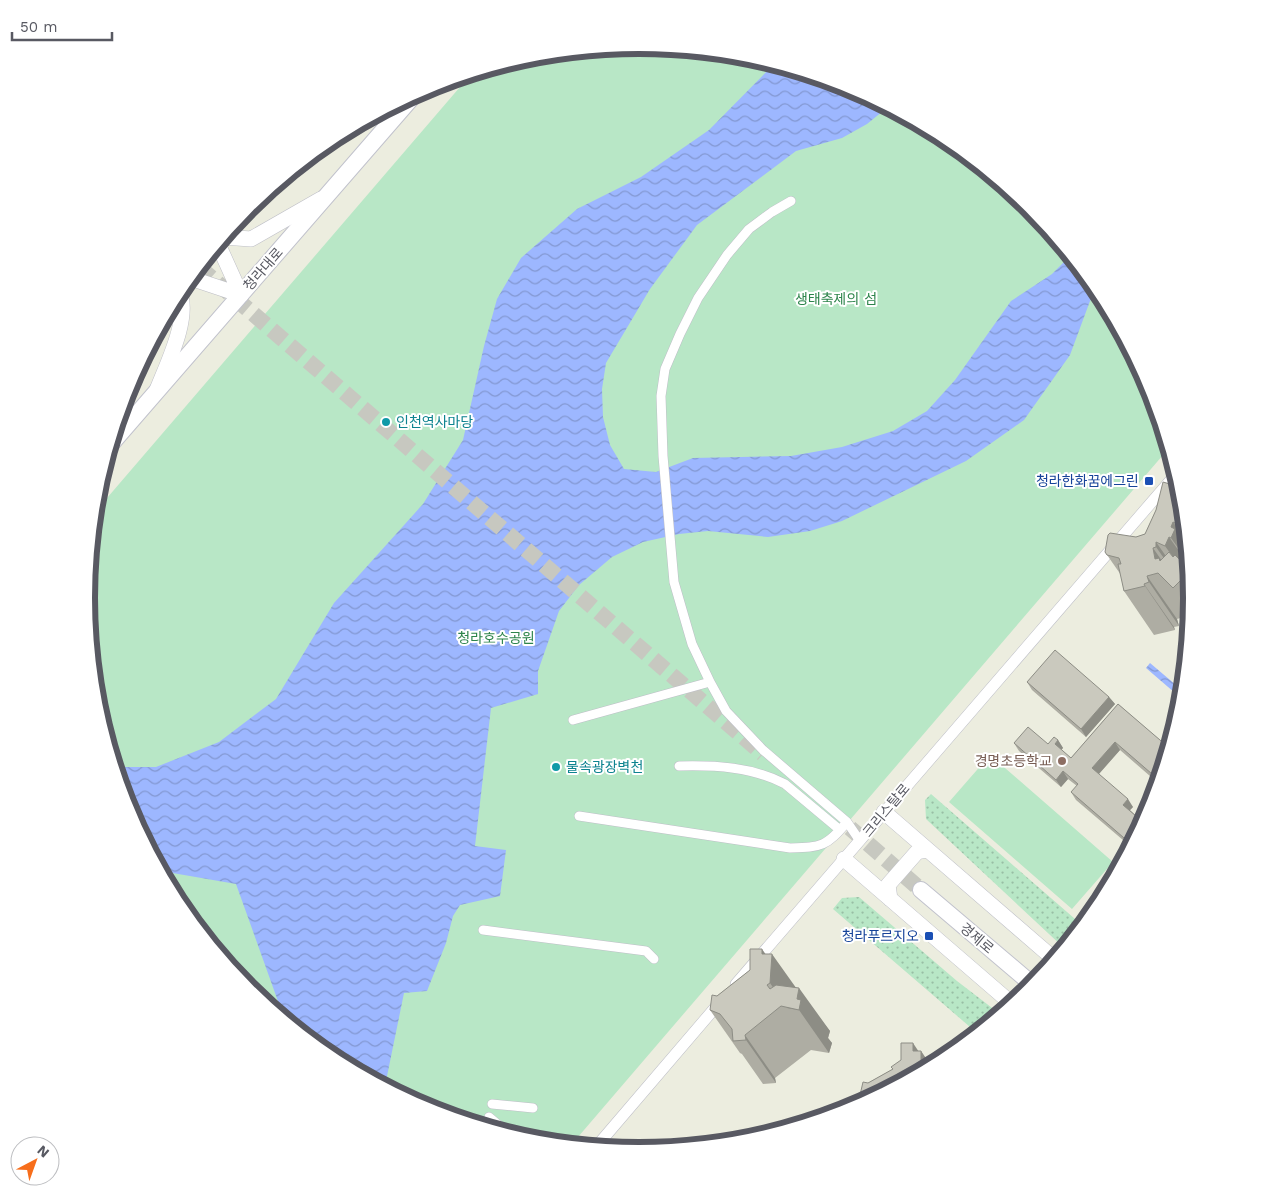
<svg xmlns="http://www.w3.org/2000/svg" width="1278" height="1196" font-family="'Work Sans','Noto Sans KR',sans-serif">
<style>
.grass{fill:url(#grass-dots)}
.green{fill:#b8e7c6}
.water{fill:url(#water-waves)}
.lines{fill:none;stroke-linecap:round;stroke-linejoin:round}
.secondary-tunnel{stroke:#c7c8c0;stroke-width:16;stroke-dasharray:16 8;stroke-linecap:butt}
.pedestrian-casing{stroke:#bebfc7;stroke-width:10}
.minor-casing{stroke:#bebfc7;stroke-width:12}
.tertiary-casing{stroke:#bebfc7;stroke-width:16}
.secondary-casing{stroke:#c1c2cc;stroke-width:18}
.pedestrian{stroke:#fff;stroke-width:9}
.minor{stroke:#fff;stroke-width:11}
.tertiary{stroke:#fff;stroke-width:15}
.secondary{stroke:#fff;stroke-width:16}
.wall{fill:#aeada3}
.shaded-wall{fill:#8d8d85}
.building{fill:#cac9be;stroke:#8d8d85}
.culture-dot{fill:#0f9aa8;stroke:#fff;stroke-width:2}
.transit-dot{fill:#1a4fb4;stroke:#fff;stroke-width:2}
.education-dot{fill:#8d6e63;stroke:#fff;stroke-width:2}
.labels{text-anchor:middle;stroke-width:4;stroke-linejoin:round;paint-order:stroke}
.street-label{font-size:14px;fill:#585962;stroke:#fff}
.park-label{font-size:14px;fill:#2d844b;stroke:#fff}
.culture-label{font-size:14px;fill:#0d838f;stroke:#fff;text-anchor:start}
.transit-label{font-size:14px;fill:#164399;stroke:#fff;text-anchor:end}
.education-label{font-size:14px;fill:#785e54;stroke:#fff;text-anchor:end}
.rim{fill:none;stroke:#585962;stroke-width:6}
</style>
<defs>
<pattern id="grass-dots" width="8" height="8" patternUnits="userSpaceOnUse" patternTransform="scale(1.25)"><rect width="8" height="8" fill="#b8e7c6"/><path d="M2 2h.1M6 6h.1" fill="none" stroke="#98bea4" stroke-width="1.8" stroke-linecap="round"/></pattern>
<pattern id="water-waves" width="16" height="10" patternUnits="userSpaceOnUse" patternTransform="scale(1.25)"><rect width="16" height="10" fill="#9db7ff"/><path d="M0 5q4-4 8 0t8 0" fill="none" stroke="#8398d2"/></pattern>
</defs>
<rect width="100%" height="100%" fill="#eceddf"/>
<path class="grass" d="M300,164L251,221H236L248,207Z
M931,794L1082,925L1064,948L926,819L925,800Z
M859,897L957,981L1000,1014L977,1033L833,909L842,898Z"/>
<path class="green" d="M639,45L747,56L851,87L946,138L1030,207L1099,291L1150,387L1169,448L572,1144L531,1140L427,1109L332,1058L248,989L179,905L128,809L97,706L86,598L95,512L472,73L531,56Z
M990,755L1113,862L1072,909L949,802Z"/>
<path class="water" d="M774,64L851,87L888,107L867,124L842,138L796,151L697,225L650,289L606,363L602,389L603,417L610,445L624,469L656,472L693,458L791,456L842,447L893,431L927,411L955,380L1011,301L1052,274L1070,256L1097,289L1090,301L1070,355L1024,420L966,461L842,521L810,531L768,537L708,531L679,534L643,542L612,557L579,585L559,611L538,671V694L491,708L475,846L506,850L500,896L460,905L453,916L446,943L427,991L404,993L385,1086L332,1058L284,1018L236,884L161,871L128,809L115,767H156L219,742L276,699L334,603L423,504L463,440L484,346L497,299L521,258L577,209L641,177L709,130Z
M1150,663L1183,691L1182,699L1146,668Z"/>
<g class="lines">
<path class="secondary-tunnel" d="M199,267L763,754
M850,828L921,890"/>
<g class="pedestrian-casing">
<path id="pedestrian" d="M791,201L772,212L749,229L727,255L698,298L680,334L665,369L661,396L663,456L674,582L692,644L710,682L726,711L763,750L847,822L860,841
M573,720L710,682
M679,766C715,765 753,767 785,784L840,830
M579,816L790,848C822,847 826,847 847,822
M483,930L646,951L654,959
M492,1104L533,1108
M489,1117L508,1133"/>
</g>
<g class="minor-casing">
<path id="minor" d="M736,984L1176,474
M596,1147L720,1002"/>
</g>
<g class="tertiary-casing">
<path id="tertiary" d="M223,237L251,239L321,199
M218,244L241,295
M190,278L241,295
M157,390C167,364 191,317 179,291
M884,812L1054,959
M844,859L1012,1004
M890,899L888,885L917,852L927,850"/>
</g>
<g class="secondary-casing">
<path id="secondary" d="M111,444L415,94
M921,890L1033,985"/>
</g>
<use href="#pedestrian" class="pedestrian"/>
<use href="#minor" class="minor"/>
<use href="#tertiary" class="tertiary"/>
<use href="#secondary" class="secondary"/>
</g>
<path class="wall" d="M1181,490L1192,598L1190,618L1188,616L1177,619L1179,626L1174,627L1175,630L1154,635L1124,591L1121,575L1105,552L1136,537L1145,534L1156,510Z
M1027,682L1109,697L1115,704L1086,737L1032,690Z
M1118,704L1169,748L1158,783L1120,750L1099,774L1133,807L1130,810L1143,822L1130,846L1076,800L1071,792L1077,786L1068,779L1061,787L1019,751L1014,743L1048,744L1058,740L1063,748L1061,750L1071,758Z
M766,954L795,987L830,1031L828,1038L832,1043L829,1053L811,1050L775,1078L776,1083L763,1084L742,1054L740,1053L710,1010L717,996L750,970Z
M919,1051H921L931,1066L864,1102L860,1095L868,1083L893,1069Z"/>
<path class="shaded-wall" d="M1183,505L1186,536L1177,524Z
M1173,522L1186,541L1188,562L1171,538V527Z
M1169,537L1189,565V571L1183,563L1182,565L1186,575L1165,546Z
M1156,542L1182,579L1180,581L1156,547Z
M1153,548L1178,584L1155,559Z
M1147,576L1177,619L1179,626L1149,582Z
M1144,584L1174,627L1175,630L1145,586Z
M1109,697L1115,704L1086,737L1081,729Z
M1058,740L1063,748L1060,751L1055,744Z
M1115,742L1120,750L1097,776L1092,768Z
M1167,746L1169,748L1165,758L1161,752Z
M1063,771L1068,779L1061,787L1056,780Z
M1128,799L1133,807L1128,812L1123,805Z
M762,949L771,962L772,954L799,992V988L830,1031L828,1038L832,1043L829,1053L799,1010L787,1008L770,983L762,954Z
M745,1035L775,1078L776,1083L746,1040Z
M913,1043L921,1055V1051L931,1066L921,1071L913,1051Z"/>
<path class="building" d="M1163,482L1180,487V490L1181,491V497L1182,498L1183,505L1177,524L1173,522L1171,527L1175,529L1171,538L1169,537L1165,546L1156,542V547L1153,548L1155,559L1159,558L1160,561L1169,552L1173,557L1175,555L1183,563L1182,565L1189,572L1173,588L1158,573L1147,576L1149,582L1144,584L1145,586L1124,591L1118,564H1121L1119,558L1107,555L1105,552L1108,535L1110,533L1136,537L1145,534L1156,510Z
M1055,650L1109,697L1081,729L1027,682Z
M1118,704L1167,746L1161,752L1166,756L1159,780L1115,742L1092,768L1128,799L1123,805L1143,822L1131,844L1071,792L1078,784L1063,771L1056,780L1014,743L1028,727L1048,744L1054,737L1058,740L1055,744L1071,758Z
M750,949H762V954H772L770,983L767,985L770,989L776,985L799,988L797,999L801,1000L799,1010L781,1006L745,1035L746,1040L733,1041L732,1029L720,1014L710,1010L712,995L717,996L750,970Z
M901,1043H913V1051H921V1071L870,1098L860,1095L863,1082L868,1083L893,1069L891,1067L901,1060Z"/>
<g class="culture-dot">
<circle cx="386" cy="422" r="5"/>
<circle cx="556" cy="767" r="5"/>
</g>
<g class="transit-dot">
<rect x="1144" y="476" width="10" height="10" rx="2.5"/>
<rect x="924" y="931" width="10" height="10" rx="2.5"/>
</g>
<circle class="education-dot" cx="1062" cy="761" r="5"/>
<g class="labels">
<g class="street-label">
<text transform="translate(263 269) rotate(-49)" y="5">청라대로</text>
<text transform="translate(886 810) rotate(-50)" y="5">크리스탈로</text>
<text transform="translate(977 938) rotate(40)" y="5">경제로</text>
</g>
<g class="park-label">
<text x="836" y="304">생태축제의 섬</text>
<text x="496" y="643">청라호수공원</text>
</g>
<g class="culture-label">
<text x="396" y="427">인천역사마당</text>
<text x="566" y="772">물속광장벽천</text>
</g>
<g class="transit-label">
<text x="1139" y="486">청라한화꿈에그린</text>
<text x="919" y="941">청라푸르지오</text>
</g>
<g class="education-label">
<text x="1052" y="766">경명초등학교</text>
</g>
</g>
<path d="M0 0H1278V1196H0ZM95 598a544 544 0 1 1 1088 0a544 544 0 1 1-1088 0Z" fill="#fff" fill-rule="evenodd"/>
<path class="rim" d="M95 598a544 544 0 1 1 1088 0a544 544 0 1 1-1088 0Z"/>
<g transform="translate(35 1161) rotate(41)"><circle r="24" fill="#ffffff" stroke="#bcbdc0"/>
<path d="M0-4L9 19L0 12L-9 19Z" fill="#f76e1b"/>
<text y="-8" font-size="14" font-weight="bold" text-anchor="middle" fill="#585962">N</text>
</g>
<path d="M12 32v8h100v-8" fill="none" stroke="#585962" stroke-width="2.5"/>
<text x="20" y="32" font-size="15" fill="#585962" stroke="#ffffff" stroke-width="4" paint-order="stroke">50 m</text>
</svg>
